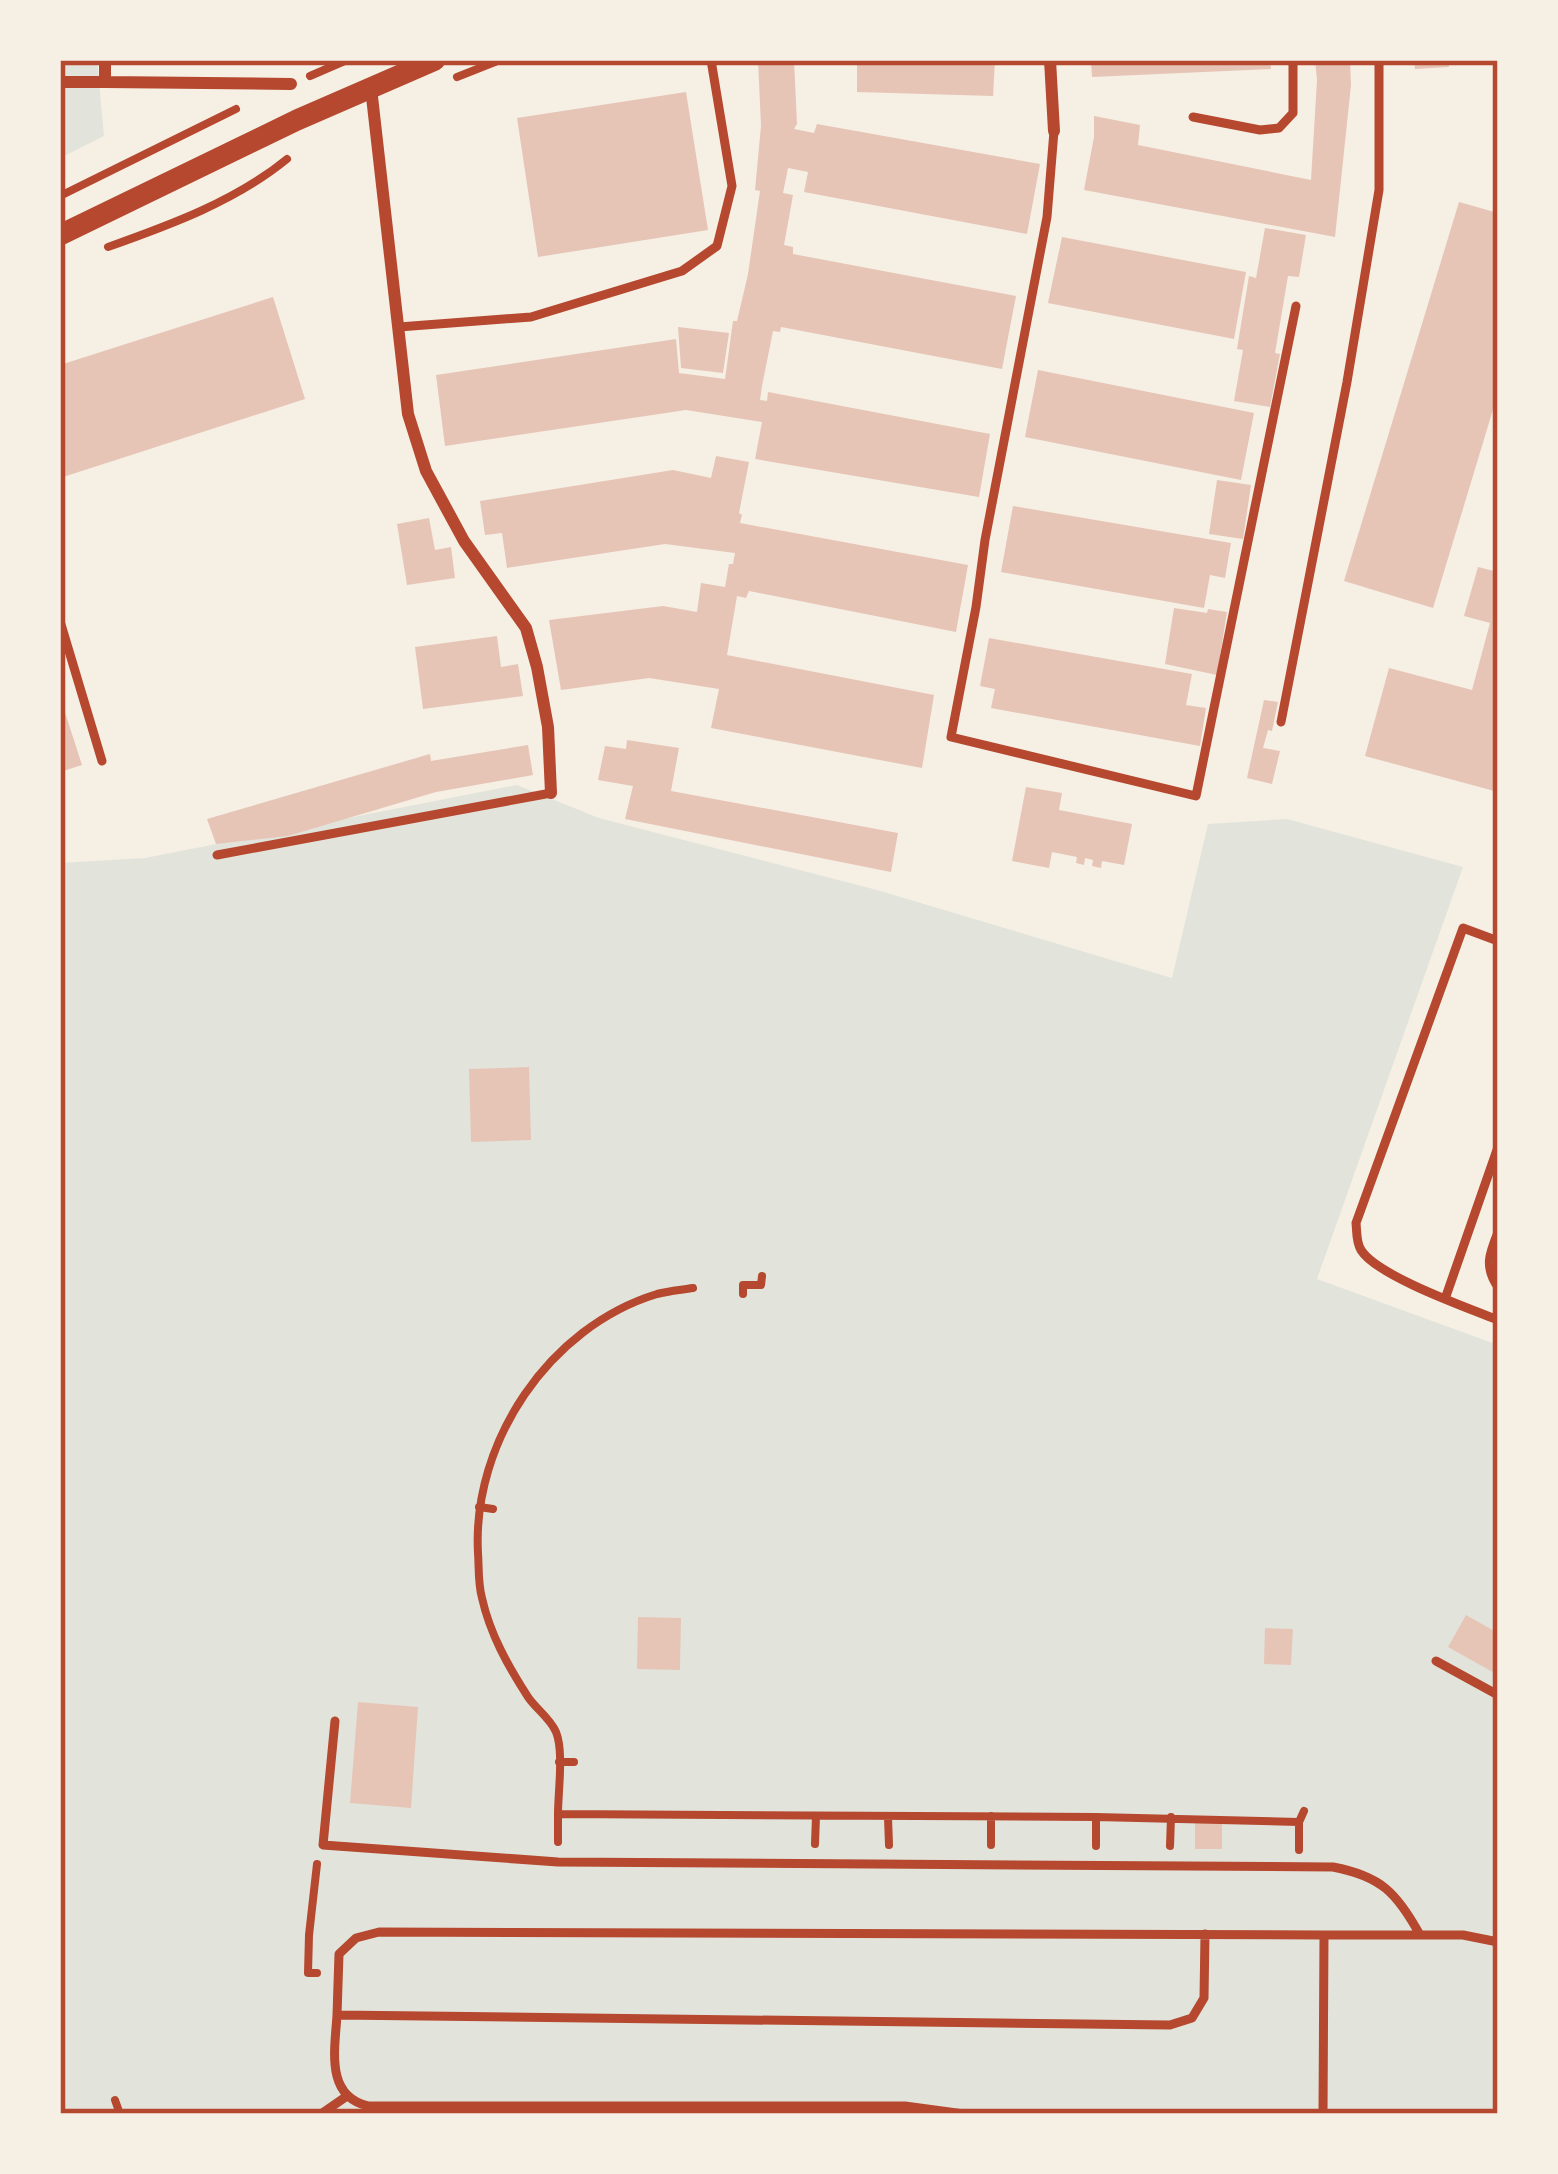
<svg xmlns="http://www.w3.org/2000/svg" width="1558" height="2174" font-family="Karla,sans-serif">
<style>
.green{fill:#e2e4dc}
.building{fill:#e6c5b7}
.lines{fill:none;stroke-linecap:round;stroke-linejoin:round}
.path{stroke:#b5482f;stroke-width:8}
.service{stroke:#b5482f;stroke-width:9}
.minor{stroke:#b5482f;stroke-width:12}
.tertiary{stroke:#b5482f;stroke-width:21}
.neatline{fill:none;stroke:#b5482f;stroke-width:4.5}
</style>
<rect width="100%" height="100%" fill="#f6efe4"/>
<path class="green" d="M60,60H97L104,136L60,158Z
M517,785L599,818L877,890L1172,978L1208,824L1287,819L1463,867L1317,1279L1498,1345V2114H60V863L145,858Z"/>
<path class="building" d="M758,60H794L797,124L794,129L814,133L817,124L1040,164L1027,234L804,192L808,172L788,168L783,193L793,195L784,245L793,247V254L1016,296L1002,369L781,327L780,332L773,331L762,386L760,400L767,401L768,392L990,434L979,497L755,459L762,422L686,410L445,446L436,375L676,339L679,373L725,379L733,321H737L748,274L760,191L755,190L761,126Z
M857,60L995,61L993,96L857,92Z
M1091,60H1270L1271,69L1092,77Z
M1315,60H1350L1351,85L1335,237L1084,190L1094,137V116L1140,125L1138,145L1311,180L1317,80Z
M1414,60H1448L1449,67L1415,69Z
M686,92L708,230L538,257L517,118Z
M1459,202L1498,213V393L1433,608L1344,581Z
M1265,228L1306,235L1299,277L1288,276L1275,353L1280,354L1270,407L1234,401L1243,350L1237,349L1249,276L1256,278Z
M1062,237L1246,272L1234,339L1048,303Z
M273,297L305,399L60,478V365Z
M678,327L729,333L723,373L681,368Z
M1038,370L1254,413L1241,480L1025,437Z
M716,456L749,462L739,513L742,515L740,523L968,565L956,632L749,591L746,598L737,596L727,655L934,695L922,768L711,728L719,689L649,678L561,690L549,620L663,606L697,612L701,583L725,587L729,564H733L735,553L665,544L507,568L502,533L485,535L480,501L673,470L711,478Z
M1217,480L1251,485L1243,539L1209,534Z
M1013,506L1231,543L1225,578L1210,575L1204,608L1001,572Z
M429,518L435,550L451,547L455,578L407,585L397,524Z
M1478,567L1498,572V792L1365,756L1389,668L1472,690L1490,623L1464,616Z
M1174,608L1207,613L1208,609L1227,612L1217,675L1165,664Z
M497,636L501,667L518,664L523,696L423,709L415,647Z
M989,638L1192,674L1186,705L1206,708L1200,746L991,708L995,689L980,686Z
M60,697L82,765L60,772Z
M1264,700L1278,702L1272,731L1268,730L1263,748L1280,751L1272,784L1247,778Z
M627,740L679,748L671,791L898,833L891,872L625,819L633,786L598,780L605,746L626,749Z
M528,745L533,775L436,792L288,836L216,844L207,819L430,754L431,761Z
M1026,787L1062,793L1059,810L1132,824L1124,865L1102,861L1101,868L1092,866L1093,860L1085,858L1084,865L1076,863L1077,857L1052,852L1049,868L1012,861Z
M529,1067L531,1140L471,1142L469,1069Z
M1466,1615L1498,1633V1675L1448,1647Z
M638,1617L681,1618L680,1670L637,1669Z
M1265,1628L1293,1629L1291,1665L1264,1664Z
M358,1702L418,1707L411,1808L350,1803Z
M1195,1822H1222V1849H1195Z"/>
<g class="lines">
<path class="path" d="M310,76L347,60
M457,77L500,60
M60,196L236,109
M108,247C170,225 236,201 287,159
M1498,1231C1489,1253 1483,1267 1498,1288
M693,1288C681,1290 669,1291 657,1294C549,1327 472,1442 478,1553C479,1567 478,1584 482,1598C490,1634 508,1666 528,1697C536,1709 550,1718 556,1732C564,1751 558,1792 558,1814L1096,1817L1299,1822V1850
M743,1294V1285H761L762,1276
M479,1507L493,1509
M559,1762H574
M558,1814V1842
M888,1817L889,1845
M1299,1822L1304,1811
M815,1844L816,1816
M991,1845V1816
M1096,1846V1817
M1170,1846L1171,1817
M317,1864L309,1935L308,1973H317
M115,2100L120,2114"/>
<path class="service" d="M1193,117L1260,130L1279,128L1293,113V60
M1054,131L1047,217L985,540L976,607L951,737L1196,796L1296,306
M399,327L531,317L682,271L717,246L732,186L711,60
M60,621L102,761
M1281,722L1347,382L1379,190V60
M217,855L551,793
M1498,941L1463,928L1356,1223C1357,1232 1356,1242 1361,1250C1377,1276 1468,1308 1498,1320
M1445,1299L1498,1147
M1436,1661L1498,1695
M335,1721L323,1845L558,1862L1333,1867C1381,1876 1397,1893 1420,1935
M1205,1934L1204,1998L1192,2018L1170,2025L337,2015L339,1954L356,1938L379,1932L1324,1935H1463L1498,1942
M337,2015C335,2049 325,2096 368,2106H905L964,2114
M321,2114L347,2096
M1323,2114L1324,1935"/>
<path class="minor" d="M1050,60L1054,131
M60,82H105V60
M105,82L291,84
M371,88L408,414L426,471L464,541L526,628L537,667L548,727L551,793"/>
<path class="tertiary" d="M60,235L297,120L435,60"/>
</g>
<rect width="1558" height="2174" fill="none" stroke="#f6efe4" stroke-width="126"/>
<rect x="63" y="63" width="1432" height="2048" class="neatline"/>
</svg>
